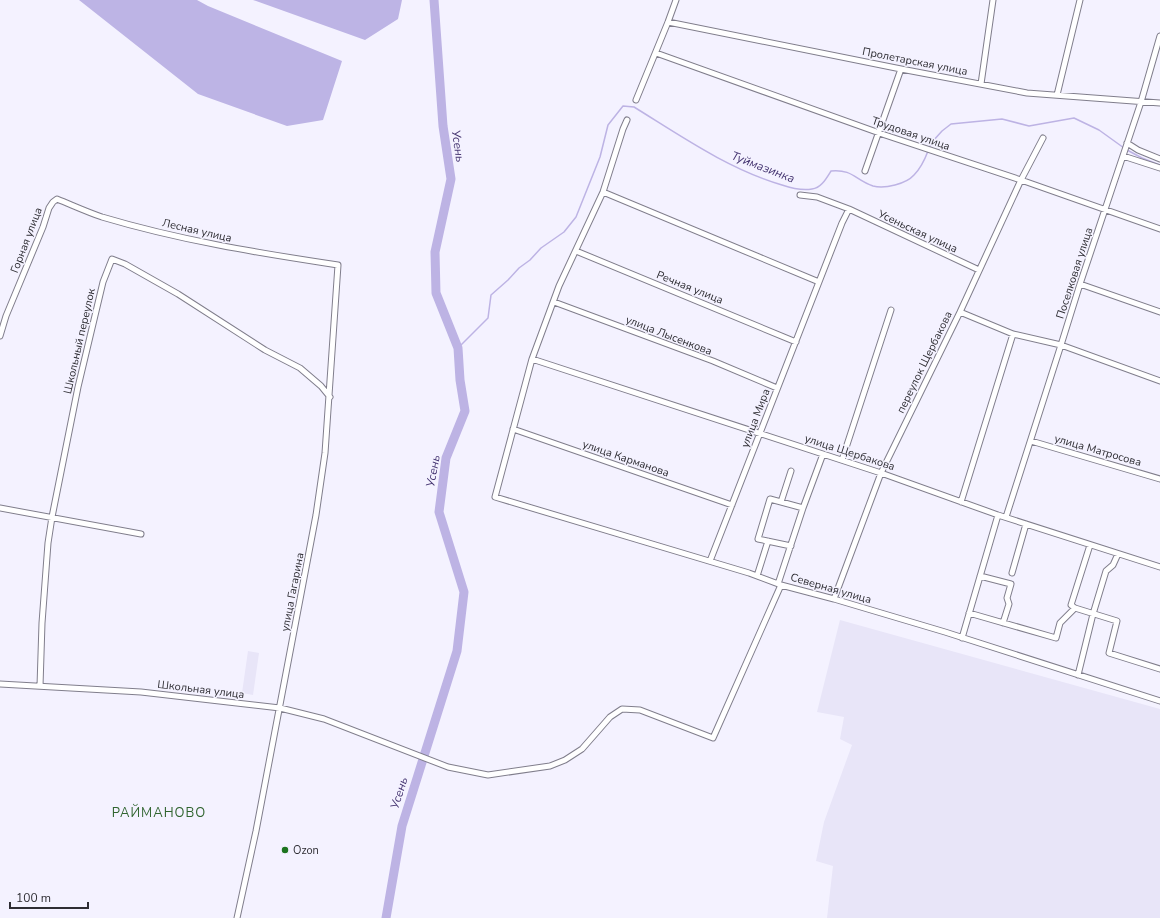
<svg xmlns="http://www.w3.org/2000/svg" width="1160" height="918" font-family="'Nunito Sans',sans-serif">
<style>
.built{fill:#e8e5f8}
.forest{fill:#bdb4e5}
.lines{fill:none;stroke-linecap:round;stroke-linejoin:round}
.stream{stroke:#bdb3e4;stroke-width:1.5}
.river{stroke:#bdb3e4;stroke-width:9}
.minor-casing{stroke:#807e8c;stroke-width:7}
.minor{stroke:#fff;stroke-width:5}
.poi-dot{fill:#1d741f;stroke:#f4f2ff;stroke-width:1.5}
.labels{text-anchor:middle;stroke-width:3;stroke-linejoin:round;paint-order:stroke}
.street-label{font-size:11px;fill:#2e2d33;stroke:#f4f2ff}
.poi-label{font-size:11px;fill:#2e2d33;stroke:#f4f2ff;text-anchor:start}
.water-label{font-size:12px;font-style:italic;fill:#463672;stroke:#f4f2ff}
.quarter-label{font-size:13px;letter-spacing:1px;fill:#30642f;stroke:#f4f2ff}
</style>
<rect width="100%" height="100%" fill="#f4f2ff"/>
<path class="built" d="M840,620L1160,709V918H827L833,866L816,861L824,822L852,745L840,739L844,717L817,712Z
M248,651L259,653L253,695L242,693Z"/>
<path class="forest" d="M79,0H197L208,6L342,61L323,120L287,126L198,94Z
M253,0H402L398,19L365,40Z"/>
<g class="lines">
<path class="stream" d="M929,148L933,141L942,131L951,124L1002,119L1029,126L1074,118L1099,130L1124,148
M1127,150L1142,158L1160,165
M458,348L488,318L491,295L508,280L519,268L530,260L541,248L564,232L576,217L600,157L608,125L623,106L634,107C681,136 728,169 782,185C791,188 801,191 812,189C821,188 826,179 831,171C853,169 855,180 873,186C885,189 906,184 914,175C920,169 925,159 928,151"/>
<path class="river" d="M386,918L402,826L457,651L464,592L439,512L446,458L465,411L460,380L458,348L436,293L435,252L451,179L443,126L434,0"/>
<g class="minor-casing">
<path id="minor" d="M668,22L901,69L1027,93L1160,103
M656,53L885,135L1021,180L1160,229
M981,84L993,0
M1057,95L1080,0
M636,100L668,22L676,0
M627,120L623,129L603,192L559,286L532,359L495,497L749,573L781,585L834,599L945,632L1160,701
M1127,143L1138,150L1160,159
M1123,156L1160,168
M865,171L901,69
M603,192L819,282
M800,195L817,197L849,209L979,270
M576,251L796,342
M1080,284L1160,312
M554,302L713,361L777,388
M960,312L1013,334L1061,345L1160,381
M0,336L6,316L43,227L49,208L53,202L57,199C72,205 87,212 102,217C179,240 258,253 338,265L325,453L316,515L256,831L237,918
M532,359L881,473L998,515L1160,567
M513,429L732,505
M1031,441L1160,479
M842,460L891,310
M781,502L791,471
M961,502L1013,334
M0,508L141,534
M1006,517L1061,345L1080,284L1141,102L1160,36
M791,546L758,539L770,499L803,508
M710,561L842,223L849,209
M1012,573L1026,524
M757,576L768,541
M980,576L1011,584L1007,598L1009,604L1003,623
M778,584L803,508L823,454
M834,599L881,473L960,312L1021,180L1043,138
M1075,608L1071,605L1090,545
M969,613L1056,638L1060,623L1075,608L1117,621L1109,653L1160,669
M962,638L998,515
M1078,675L1093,614L1106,571L1113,565L1118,554
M0,684L141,692L280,708L324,719L448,767L488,775L550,766L565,760L582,749L610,717L622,709L640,710L713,738L781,585
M40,686L42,623L48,543L52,517L78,387L103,282L112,259L125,264L178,294L265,350L300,368L321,386L330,397"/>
</g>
<use href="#minor" class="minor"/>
</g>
<circle class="poi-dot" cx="285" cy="850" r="4"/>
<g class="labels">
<g class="street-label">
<text transform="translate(915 61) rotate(11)" y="4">Пролетарская улица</text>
<text transform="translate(911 133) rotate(19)" y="4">Трудовая улица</text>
<text transform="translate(197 230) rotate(13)" y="4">Лесная улица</text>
<text transform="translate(918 231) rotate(25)" y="4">Усеньская улица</text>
<text transform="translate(26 240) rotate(-69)" y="4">Горная улица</text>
<text transform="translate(1074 273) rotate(-72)" y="4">Поселковая улица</text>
<text transform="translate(690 287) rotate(22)" y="4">Речная улица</text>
<text transform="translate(669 335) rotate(21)" y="4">улица Лысенкова</text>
<text transform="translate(79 341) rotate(-77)" y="4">Школьный переулок</text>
<text transform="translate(924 362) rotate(-64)" y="4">переулок Щербакова</text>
<text transform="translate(755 418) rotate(-69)" y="4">улица Мира</text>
<text transform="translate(1098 450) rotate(16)" y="4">улица Матросова</text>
<text transform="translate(850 452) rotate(18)" y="4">улица Щербакова</text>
<text transform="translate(626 458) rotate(19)" y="4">улица Карманова</text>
<text transform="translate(831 588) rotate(16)" y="4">Северная улица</text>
<text transform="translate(292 592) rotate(-79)" y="4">улица Гагарина</text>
<text transform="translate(201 689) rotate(7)" y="4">Школьная улица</text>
</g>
<g class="poi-label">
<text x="293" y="854">Ozon</text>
</g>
<g class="water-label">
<text transform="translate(458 146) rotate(82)" y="4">Усень</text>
<text transform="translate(763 167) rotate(21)" y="4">Туймазинка</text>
<text transform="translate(433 471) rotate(-80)" y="4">Усень</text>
<text transform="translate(399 793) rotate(-73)" y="4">Усень</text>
</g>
<g class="quarter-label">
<text x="159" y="817">РАЙМАНОВО</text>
</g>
</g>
<path d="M10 902v6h78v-6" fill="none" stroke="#2e2d33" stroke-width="2"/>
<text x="16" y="902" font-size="12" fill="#2e2d33" stroke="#f4f2ff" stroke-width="3" paint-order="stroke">100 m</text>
</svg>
